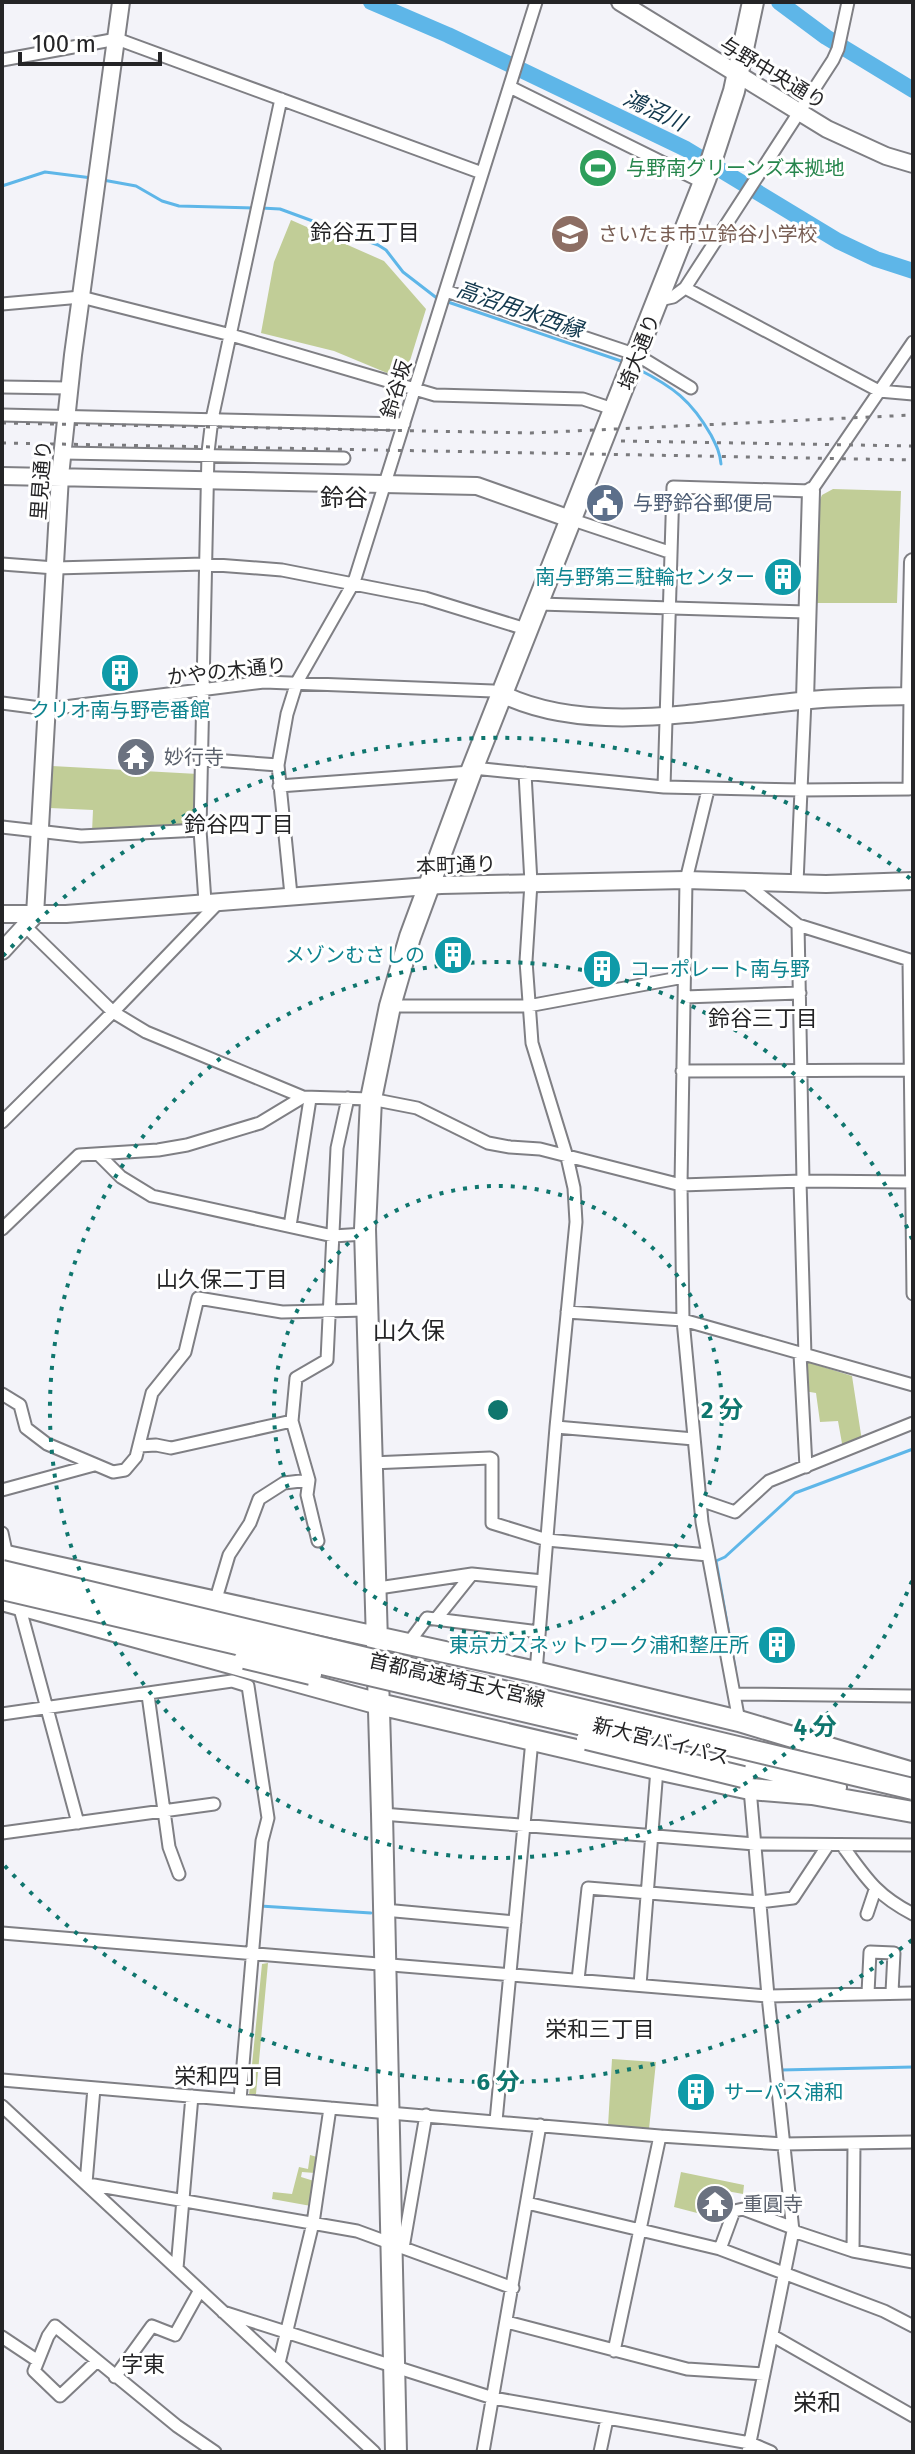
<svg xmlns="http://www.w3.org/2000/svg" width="915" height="2454" font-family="'Fira Sans','Noto Sans JP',sans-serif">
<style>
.green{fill:#c1cd97}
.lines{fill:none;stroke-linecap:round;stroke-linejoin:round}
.stream{stroke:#5eb6e8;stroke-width:3}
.river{stroke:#5eb6e8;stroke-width:16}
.street-casing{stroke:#7f7f84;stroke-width:15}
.secondary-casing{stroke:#7f7f84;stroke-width:20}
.highway-casing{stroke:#7f7f84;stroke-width:24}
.street{stroke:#fff;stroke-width:11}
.secondary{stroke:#fff;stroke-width:16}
.highway{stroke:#fff;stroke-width:20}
.rail{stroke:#7a7a7d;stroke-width:3;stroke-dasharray:4 8;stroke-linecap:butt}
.highway-bridge-casing{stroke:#7f7f84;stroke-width:24;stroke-linecap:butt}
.highway-bridge{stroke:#fff;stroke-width:20}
.ring{fill:none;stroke:#0f766e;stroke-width:4;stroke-dasharray:4 8}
.labels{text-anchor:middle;stroke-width:6;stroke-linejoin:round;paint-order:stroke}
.street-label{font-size:20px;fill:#242426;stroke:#fff}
.leisure-label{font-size:20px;fill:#27864d;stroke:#fff;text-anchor:start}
.education-label{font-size:20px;fill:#785e54;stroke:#fff;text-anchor:start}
.service-label{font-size:20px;fill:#4e5e75;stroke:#fff;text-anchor:start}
.culture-label{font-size:20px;fill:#0d838f;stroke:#fff;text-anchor:end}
.worship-label{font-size:20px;fill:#5b616d;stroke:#fff;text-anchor:start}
.water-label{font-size:22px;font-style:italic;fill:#12384d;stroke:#fff}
.neighbourhood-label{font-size:22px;fill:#242426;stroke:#fff}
.quarter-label{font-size:24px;fill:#242426;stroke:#fff}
.centre{fill:#0f766e;stroke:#fff;stroke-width:4}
.ring-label{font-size:24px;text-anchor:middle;font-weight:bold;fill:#0f766e;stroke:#fff;stroke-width:6;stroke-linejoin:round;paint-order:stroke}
</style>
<rect width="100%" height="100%" fill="#f3f3f9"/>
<path class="green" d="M291,220L384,261L426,309L404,380L334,351L261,333L274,262Z
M833,489L901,491L897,603H813L818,504L822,495Z
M52,766L198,774V825L92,832L93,810L50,808Z
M804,1361L852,1376L862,1441L843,1449L838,1421L820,1422L816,1393L804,1391Z
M268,1963L256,2094L249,2095L262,1964Z
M612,2059L656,2062L649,2129L608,2126Z
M310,2155L317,2157L315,2173L302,2172L301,2177L314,2181L311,2206L272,2199L273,2192L292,2194L299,2167L308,2169Z
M681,2172L744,2185L743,2194L710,2188L701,2214L674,2207Z"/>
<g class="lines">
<path class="stream" d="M103,180L136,186L162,201L179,206L254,208
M2,186L45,172L92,178
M261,208L280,209L378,245L386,250L403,272L438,299
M445,301L624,362
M638,369C673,387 691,400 711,435C716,445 720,452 721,464
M735,1668L716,1561L725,1557L795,1493L913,1449
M260,1906L371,1913
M781,2068V2070L913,2067"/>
<path class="river" d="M371,2L448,35L686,149L838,241L876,259L913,271
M779,2L826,37L913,90"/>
<g class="street-casing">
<path id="street" d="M2,60L117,39L482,173
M510,87L704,183
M685,288L879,391L913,394
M446,291L637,355L691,388
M659,300L673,297L685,288L833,60L838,49L848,2
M2,304L81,297L231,335L435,395L583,399L616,410
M2,387L69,388
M2,415L404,424
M63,453L344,458
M573,520L669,552
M2,564L55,568L204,564L282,570L425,598L529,630
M539,604L807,612
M2,703L48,709L264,682L493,691L503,695
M200,759L278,765
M473,768L664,787L801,790L805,700
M525,773L531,883L526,961L532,1043L567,1157L574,1188L576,1222L556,1427L694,1439
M279,786L471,772
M664,787L673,487L811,491L913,342
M708,790L686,880L681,1185L683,1320L702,1522L739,1721
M2,827L81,836L200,830
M744,882L798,925L913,961
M797,883L801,790L909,789L910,696H913
M291,895L278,765L287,714L297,682L354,582L536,2
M205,902L200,830L208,452L212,419L281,99
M798,925L803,1181
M26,927L113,1012L146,1032L303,1097L371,1099L417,1108L488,1143L510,1147L540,1149L681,1185L803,1181L913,1182
M909,960L913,1294
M684,997L800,993
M390,1006H528L684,977
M682,1071L910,1070
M2,1122L113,1012L220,901
M98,1154L121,1177L152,1196L333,1236L365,1234
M800,1181L805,1356
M290,1226L310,1099
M2,1229L79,1155L158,1150L187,1145L260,1123L303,1097
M567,1312L683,1320L913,1385
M800,1354L806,1467
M2,1394L20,1405L26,1428L47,1444L113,1472L125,1470L136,1457L152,1393L185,1352L198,1298L282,1312L367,1310
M139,1446L156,1445L171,1448L292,1421
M371,1463L490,1458L492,1459V1523L547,1540L708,1555
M2,1490L94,1465
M700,1500L735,1512L769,1481L913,1423
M2,1533L7,1556
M318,1541L307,1495L309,1480L292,1421L296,1378L327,1360L337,1148L348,1098
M385,1587L472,1574L543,1581
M215,1602L229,1555L250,1523L259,1499L284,1483L309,1480
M19,1605L78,1823
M436,1619L472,1574
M407,1645L427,1618L539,1632
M536,1672L556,1427
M734,1694L913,1696
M148,1695L169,1847L179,1874
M2,1714L232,1681L248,1686L268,1818L262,1841L240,2100
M382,1814L755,1844L913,1845
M2,1833L214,1804
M842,1845C866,1878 876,1895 913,1914
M384,1910L515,1922
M867,1914L875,1890
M2,1933L768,1996L913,1993
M578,1980L588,1888L760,1902L793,1898L828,1845
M640,1985L657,1769
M868,1993L870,1952L894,1953L892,1992
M2,2080L660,2136L783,2144L913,2142
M2,2106L374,2452
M496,2121L532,1740
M86,2183L94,2088
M88,2184L357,2231L513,2288
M527,2203L720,2249L884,2311L913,2326
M793,2231L853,2251L913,2262
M403,2248L426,2115
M720,2249L734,2211L743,2209L793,2228
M853,2251L854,2143
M177,2268L192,2096
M223,2312L493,2398L750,2443L771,2452
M507,2322L687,2369L764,2374
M773,2336L913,2416
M2,2337L38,2361
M614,2351L660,2136
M96,2362L60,2396L34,2371L48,2336L55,2326L177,2426L215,2452
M279,2363L313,2223L330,2108
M115,2377L152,2326L175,2335L200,2290
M483,2452L540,2125
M600,2452L607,2419
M748,2452L793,2231L768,1996L750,1789"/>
</g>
<g class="secondary-casing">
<path id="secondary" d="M620,2L827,129L886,156L913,164
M2,476L477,486L573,520
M504,695C590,736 708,710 800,701C836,697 873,697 910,696L913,562
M805,700L811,491
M2,914H66L441,885L686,880L826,884L913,881
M2,951L35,915L60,476L73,355L121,2"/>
</g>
<g class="highway-casing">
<path id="highway" d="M2,1555L536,1672L739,1721L913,1773
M2,1600L379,1704L657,1769L750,1789L812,1794L913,1812
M596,1724L836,1787
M396,2452L382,1814L365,1229L371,1099L390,1006L410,937L471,772L706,177L734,91L753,2"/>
</g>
<use href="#street" class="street"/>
<use href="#secondary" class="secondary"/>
<use href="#highway" class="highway"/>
<path class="rail" d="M2,423L531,433L913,415
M621,441L913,446
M2,443L913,460"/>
<g class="highway-bridge-casing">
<path id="highway-bridge" d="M2,1571L913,1789
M2,1589L613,1732
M245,1658L311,1674
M587,1739L743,1777"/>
</g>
<use href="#highway-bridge" class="highway-bridge"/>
</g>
<g class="ring">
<circle cx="498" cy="1410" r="224"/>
<path d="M912 1581A448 448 0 1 1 912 1239"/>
<path d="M912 1940A672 672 0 0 1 3 1864M3 956A672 672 0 0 1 912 880"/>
</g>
<defs>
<g id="stadium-disc" transform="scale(2)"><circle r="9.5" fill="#2e9e5b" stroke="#fff"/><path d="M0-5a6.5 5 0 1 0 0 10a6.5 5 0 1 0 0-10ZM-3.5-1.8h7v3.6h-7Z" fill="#fff"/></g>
<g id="school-disc" transform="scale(2)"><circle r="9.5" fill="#8d6e63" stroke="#fff"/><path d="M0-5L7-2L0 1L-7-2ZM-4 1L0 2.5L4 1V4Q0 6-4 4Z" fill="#fff"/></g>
<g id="civic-disc" transform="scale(2)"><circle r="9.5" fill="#5c6f8a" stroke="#fff"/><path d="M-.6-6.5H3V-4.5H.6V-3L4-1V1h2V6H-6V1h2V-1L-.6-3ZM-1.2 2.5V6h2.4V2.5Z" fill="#fff"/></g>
<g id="building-disc" transform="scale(2)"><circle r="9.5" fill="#0f9aa8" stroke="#fff"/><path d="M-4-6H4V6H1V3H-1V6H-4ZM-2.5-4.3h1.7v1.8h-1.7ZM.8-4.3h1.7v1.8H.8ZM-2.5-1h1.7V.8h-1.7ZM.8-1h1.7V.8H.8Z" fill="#fff"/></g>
<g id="temple-disc" transform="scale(2)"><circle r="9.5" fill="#6b7280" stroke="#fff"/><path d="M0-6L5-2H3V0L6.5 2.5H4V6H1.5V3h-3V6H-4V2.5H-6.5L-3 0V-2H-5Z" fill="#fff"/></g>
</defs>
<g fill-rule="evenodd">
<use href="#stadium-disc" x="598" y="168"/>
<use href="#school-disc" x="570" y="234"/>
<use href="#civic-disc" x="605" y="503"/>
<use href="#building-disc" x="783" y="577"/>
<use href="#building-disc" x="120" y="673"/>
<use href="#temple-disc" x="136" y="757"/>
<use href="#building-disc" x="453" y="955"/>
<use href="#building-disc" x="602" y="969"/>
<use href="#building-disc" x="777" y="1645"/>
<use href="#building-disc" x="696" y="2092"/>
<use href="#temple-disc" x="715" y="2204"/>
</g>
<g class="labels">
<g class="street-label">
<text transform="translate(773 73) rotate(31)" y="7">与野中央通り</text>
<text transform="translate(639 352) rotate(-69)" y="7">埼大通り</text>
<text transform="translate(396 389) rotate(-73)" y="7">鈴谷坂</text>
<text transform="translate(41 480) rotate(-86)" y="7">里見通り</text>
<text transform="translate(227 671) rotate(-6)" y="7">かやの木通り</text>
<text transform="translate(456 865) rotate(-2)" y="7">本町通り</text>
<text transform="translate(457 1680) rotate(13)" y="7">首都高速埼玉大宮線</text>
<text transform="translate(661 1741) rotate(14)" y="7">新大宮バイパス</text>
</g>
<g class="leisure-label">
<text x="626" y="175">与野南グリーンズ本拠地</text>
</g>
<g class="education-label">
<text x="598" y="241">さいたま市立鈴谷小学校</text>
</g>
<g class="service-label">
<text x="633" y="510">与野鈴谷郵便局</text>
</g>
<g class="culture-label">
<text x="755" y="584">南与野第三駐輪センター</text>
<text x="120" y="717" text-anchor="middle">クリオ南与野壱番館</text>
<text x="425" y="962">メゾンむさしの</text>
<text x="630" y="976" text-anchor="start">コーポレート南与野</text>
<text x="749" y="1652">東京ガスネットワーク浦和整圧所</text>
<text x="724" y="2099" text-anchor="start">サーパス浦和</text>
</g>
<g class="worship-label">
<text x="164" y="764">妙行寺</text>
<text x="743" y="2211">重圓寺</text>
</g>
<g class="water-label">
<text transform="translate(655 110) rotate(25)" y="8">鴻沼川</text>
<text transform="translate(520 309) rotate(19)" y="8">高沼用水西縁</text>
</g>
<g class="neighbourhood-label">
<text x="365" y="240">鈴谷五丁目</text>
<text x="239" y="832">鈴谷四丁目</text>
<text x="763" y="1026">鈴谷三丁目</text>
<text x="222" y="1287">山久保二丁目</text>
<text x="600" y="2037">栄和三丁目</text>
<text x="229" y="2084">栄和四丁目</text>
<text x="143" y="2372">字東</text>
</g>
<g class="quarter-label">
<text x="344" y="506">鈴谷</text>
<text x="409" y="1339">山久保</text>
<text x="817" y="2411">栄和</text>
</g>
</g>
<circle cx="498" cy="1410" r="12" class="centre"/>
<g class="ring-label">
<text x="722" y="1418">2 分</text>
<text x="815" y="1735">4 分</text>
<text x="498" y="2090">6 分</text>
</g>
<rect width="915" height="2454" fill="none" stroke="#242426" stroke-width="8"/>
<path d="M20 52v12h140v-12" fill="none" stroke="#242426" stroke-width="4"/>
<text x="32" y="52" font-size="24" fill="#242426" stroke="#ffffff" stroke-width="6" paint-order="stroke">100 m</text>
</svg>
